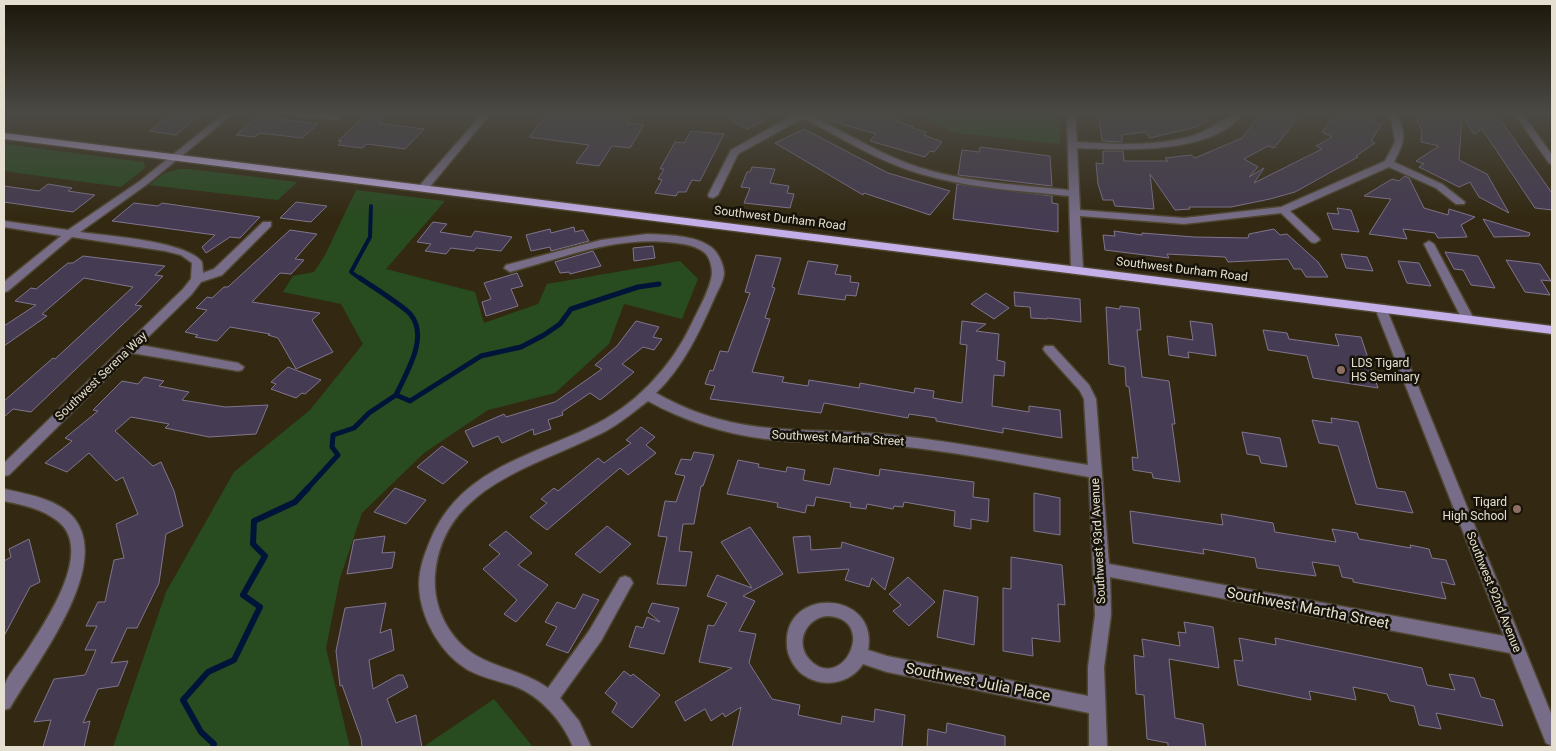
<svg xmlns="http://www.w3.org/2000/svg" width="1556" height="751" font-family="Roboto,sans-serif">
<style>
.green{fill:#284b20}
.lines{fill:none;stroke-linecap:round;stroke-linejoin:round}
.stream-far2{stroke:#001439;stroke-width:4}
.stream-far1{stroke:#001439;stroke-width:5}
.stream{stroke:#001439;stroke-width:6}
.building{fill:#453b52;stroke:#80758e}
.minor-casing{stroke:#4f4630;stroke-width:3}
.major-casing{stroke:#4f4630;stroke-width:3}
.minor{fill:#776d89;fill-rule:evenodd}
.major{fill:#c4afe9;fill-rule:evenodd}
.education-dot{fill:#8d6e63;stroke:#171308;stroke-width:2}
.labels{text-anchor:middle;stroke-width:5;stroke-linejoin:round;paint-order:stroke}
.street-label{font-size:12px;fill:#e4dfd0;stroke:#171308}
.poi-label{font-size:12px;fill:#e4dfd0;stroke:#171308;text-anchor:start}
.near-street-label{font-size:15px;fill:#e4dfd0;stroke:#171308}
</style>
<rect width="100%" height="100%" fill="#332912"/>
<path class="green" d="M914,113H1059L1060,144L956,133Z
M4,144L144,162L145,168L121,187L4,171Z
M179,169H189L297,182L278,200L149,185L165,173Z
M356,190L445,201L386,269L475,292L484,323L538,304L547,284L680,261L698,279L682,319L624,304L609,344L555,393L488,410L424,453L362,513L340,578L326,648L350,747H113L166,592L234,472L310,410L363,344L341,304L283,292L293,276L314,272L325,255Z
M494,699L533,747H423Z"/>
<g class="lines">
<path class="stream-far2" d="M362,280L351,272L370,237L371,206"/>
<path class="stream-far1" d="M360,278C371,286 404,306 411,315C429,338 406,373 396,395
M307,489L338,455L332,447L333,435L354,428L369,413L396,395L410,401L481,356L521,347L544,335L560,324L571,309L638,287L659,284"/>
<path class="stream" d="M213,747L214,744L201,732L183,700L208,672L234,660L260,607L243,595L265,556L253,544L254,521L295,502L308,488"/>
</g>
<path class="building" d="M174,113H202L176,135L149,131Z
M368,113H389L378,123L424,129L405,149L367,144L362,148L338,145L342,141H338Z
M548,113H583L611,116L613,113H633L627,123L644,125L630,148L612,146L599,166L576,163L589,145L529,137Z
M718,113H752L765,120L747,129Z
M817,113H875L898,119L896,121L914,127L913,128L926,132L924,135L942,142L934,152L930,151L925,157L870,141L876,134L818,117Z
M1098,113H1193L1209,120L1196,127L1150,138L1145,132L1122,135V142L1102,141Z
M1261,113H1302L1274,148L1268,146L1244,159L1258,167L1249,177L1264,168L1254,183L1322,149L1316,146L1332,137L1322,132L1337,113H1372L1374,123L1381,125L1371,141L1375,143L1356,156L1358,157L1295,192L1270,199L1231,207H1189L1190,209L1175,210L1150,174L1154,209L1115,206L1113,200H1103L1098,184L1096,163L1103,164V151H1123L1124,161H1168L1165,158L1191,155L1195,158L1242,138Z
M1414,113L1496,114L1552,193V210L1535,208L1482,129L1474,134L1462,116L1459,160L1487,174L1509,213L1479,197L1470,182L1459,187L1419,167L1424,164L1416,161L1439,146L1421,142L1422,131Z
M258,116L318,124L302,138L260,133L255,137L236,135Z
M804,129L888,173L950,191L930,215L864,193L863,195L775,143Z
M691,131L724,134L700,181L692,180L686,192H678L676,196L655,193L662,180L658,179L664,169H660L675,142L684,143Z
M980,147L1050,156L1052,186L958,175L962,150L979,152Z
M752,167L775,169L770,183L789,186L787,193L794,194L790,208L744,203L750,188L741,187L747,172H750Z
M1405,176L1409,178L1424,208L1448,215L1449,209L1475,217L1461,225L1467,237L1438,238L1435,233L1403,229L1407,239L1369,234L1391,199L1364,196L1392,179L1399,181Z
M48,184L72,188L68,191L95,195L73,212L4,202V186L39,191Z
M957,184L1052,196V203L1058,204V232L953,219Z
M296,202L327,206L311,222L280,218Z
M134,203L158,206L162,203L260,217L240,238L230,237L206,253L202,247L215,235L112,221Z
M1337,208L1351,210L1359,232L1333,229L1327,213L1339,214Z
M1483,219L1530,233L1529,236L1494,237Z
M433,222L447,224L440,232L471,237L475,231L512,237L501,251L476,248L474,251L451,248L446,254L425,251L431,244L417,242Z
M574,227L575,232L583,230L589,241L551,251L550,247L531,251L526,235L550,229L551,233Z
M1274,229L1280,235L1287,234L1318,262L1328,277H1306L1301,269H1294L1288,259L1228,262L1225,257L1167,254L1169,258L1105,250L1103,235L1115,236L1114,231L1142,235V233L1194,237L1248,238L1249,234Z
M290,230L317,234L295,259L304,260L291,274L280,273L252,302L320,313L312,320L333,352L296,369L278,338L268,335L270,334L230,327L217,341L195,337L198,335L185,332L207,310L196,308L207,297L212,298L224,287H228Z
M653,246L655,258L634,261L633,248Z
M593,251L601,266L570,274L569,272L560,273L555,262Z
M1445,252L1478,256L1495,288L1471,285L1463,270L1454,269Z
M1341,254L1367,257L1373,271L1346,268Z
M756,255L781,258L772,287L775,288L765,318L770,319L752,372L784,377L782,382L808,386L809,380L859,388L860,383L914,393L915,388L934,391L933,398L962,403L967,345L960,344L962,321L986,324L976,331L999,334L997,360L1005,362L1004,376L994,375L992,406L1029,412V406L1060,410L1062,438L1003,428V433L936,421V418L909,414L908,418L824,403L821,413L710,399L715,386L705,384L710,370L713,371L720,351L728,352L750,293L745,292Z
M83,256L165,266L155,275L163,276L135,305L142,306L31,412L13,409L4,417V401L53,358L55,359L133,287L84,278L42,314L47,316L4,346V326L36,305L15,301L31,288L36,289L68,263H73Z
M1506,260L1540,264L1551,281L1541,280L1550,295L1525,292Z
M808,261L838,265L835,274L851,276L850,282L859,283L856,296L846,295L845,300L798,294Z
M1398,261L1419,263L1431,286L1407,283Z
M517,273L523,286L511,289L518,306L486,316L482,302L491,299L484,283Z
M1014,292L1080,299L1081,322L1047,318V319L1031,318L1030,307L1015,306Z
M986,293L1009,308L994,319L971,304Z
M1120,306L1139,308L1141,330H1137L1142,377L1169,381L1175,424H1172L1180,482L1153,478L1152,473L1133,470L1132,457L1138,458L1129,387L1126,386L1125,367L1109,364L1106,307L1120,309Z
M636,321L659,327L653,337L662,339L654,350L643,347L622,364L634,372L610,392L600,400L590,393L562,412L563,415L548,420L551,429L534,435L533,429L502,443L498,436L473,447L465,431L504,414L506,417L555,402L602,369L595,365L617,346Z
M1190,321L1212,324L1216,356L1188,352L1189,358L1169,355L1167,336L1193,340Z
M1263,330L1287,333L1289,339L1339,346L1335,334L1361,337L1378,388L1313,378L1307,356L1268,350Z
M288,367L321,380L305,394L302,393L296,398L271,389L276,384L271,382Z
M144,377L164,381L159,386L189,392L182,400L225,407L268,405L256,434L209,437L165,428L169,424L131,417L115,431L153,466L161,462L174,491L183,526L166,534L159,583L137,628H127L111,663L128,661L118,686L98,689L83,723L90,721L84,747H43L51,720L34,722L54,679L85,675L96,650H85L97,626H86L98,602H105L114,560L124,558L116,524L138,514L123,477L116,481L89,453L67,472L45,463L72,441L65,438L98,411L93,410L122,381L138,384Z
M1331,418L1358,422L1377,488L1405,492L1413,513L1356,504L1338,446L1319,443L1312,420L1332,423Z
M641,427L655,437L646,445L656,453L628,475L620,468L547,530L530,517L547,503L541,499L554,488L558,491L598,458L604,463L631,443L626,440Z
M1242,432L1280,438L1287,467L1261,463L1259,456L1247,454Z
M442,446L468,462L443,484L417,467Z
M694,452L714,455L703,486H701L694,524H683L679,551L692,552L686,586L657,584L667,537L658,536L665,501L676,502L685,476L675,474L681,459L691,460Z
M738,460L759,464L758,467L786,472L787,467L805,470L803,480L830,485L834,468L879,476L880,469L974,482L973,497L989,499L988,522L971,519V529L954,526L955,511L904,502L903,507L894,506L893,509L867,504L866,509L850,507L851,503L816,497L814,506L807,505L805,513L777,507L778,503L727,494Z
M395,488L426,500L406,524L374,512Z
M1034,493L1060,498V535L1034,531Z
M1130,511L1223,525L1221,514L1273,523L1275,532L1336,542L1332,529L1357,533L1359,539L1411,548L1410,545L1429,549L1432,558L1446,560L1455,585L1441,582L1446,599L1353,582V579L1342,577L1339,566L1312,562L1316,576L1257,568L1255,558L1203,549L1204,554L1133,543Z
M607,526L631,544L600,573L575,554Z
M750,527L783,574L743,596L755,601L739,631L756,634L749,663L772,699L800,705L798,715L841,724L842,716L874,722L875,709L905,715L902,747H732L741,707L725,717L723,713L711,721L705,709L685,721L675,702L732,668L699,662L708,625L714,626L727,603L707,596L717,575L752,588L721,542Z
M506,531L532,553L518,565L548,585L516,622L504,614L517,600L483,569L500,554L489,545Z
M385,536L382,553L395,552L392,568L347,574L354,540Z
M810,536L811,550L841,548L842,542L894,558L885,590L872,578L869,587L845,580L849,569L798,573L793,537Z
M29,539L40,582L30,587L4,636V561L11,557L9,549Z
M1011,557L1062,565L1065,605L1058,604L1060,642L1032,638L1033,656L1003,651V588L1011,589Z
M908,577L935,602L909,626L893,611L901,605L889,594Z
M944,590L978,597L974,645L937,637Z
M583,594L599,600L568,653L546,645L557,627L545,622L557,602L575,609Z
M386,603L380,633L391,629L394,650L369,660L373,689L398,675H403L408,687L387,699L396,723L416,715L422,747H362L361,738L342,685L340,686L336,651L345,608Z
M652,603L679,608L664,654L629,647L636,626L643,628L647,617L660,622L648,612Z
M1184,622L1213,627L1219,668L1169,659L1175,718L1203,724L1206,747H1168V743L1147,739L1144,695L1136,694L1134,655L1144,657L1142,639L1180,646L1178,632L1186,633Z
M1239,638L1276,645L1275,638L1422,668L1427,685L1455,690L1449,674L1474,678L1481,697L1494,700L1503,726L1436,713L1441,729L1419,725L1414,706L1390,701L1387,694L1353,687L1356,700L1309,691L1311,700L1238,685L1234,660L1243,661Z
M624,671L631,676L633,674L660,695L632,728L612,712L617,703L605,693Z
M947,723L1005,736V747H927L928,729L946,733Z"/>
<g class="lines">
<g class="minor-casing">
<path id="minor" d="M225,113H234L146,185L80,232C108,236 186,241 202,262L203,273L214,269L263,222H271V226L222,275L201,282L191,295L140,345L238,363L244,367L242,370L238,371L132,353L9,475L4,476V463L183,289L191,279L192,263L181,255L165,251L72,237L8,291L4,292V282L61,236L4,227V221L68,230L140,181Z
M290,113C304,113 329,109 340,117L336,120L294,116Z
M483,113H491L428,189H420V185Z
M797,113H807C847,133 885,158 928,170C974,183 1022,185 1069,190L1067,113H1075L1077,142C1115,144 1155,147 1192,136C1210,131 1229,113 1243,113C1214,155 1122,150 1077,148L1080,210L1184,218L1281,207L1385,161L1395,142L1392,124L1388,113H1396C1407,134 1405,141 1394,162L1442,184L1465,202L1464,204H1456L1436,188L1389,167L1290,211L1319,238L1320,240L1315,243L1311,242L1281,213L1184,224L1080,216L1083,269L1077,273L1071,269L1069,196C1020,191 969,188 921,174C879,162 842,138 803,118L738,154L718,195L713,198L709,197L708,195L731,150Z
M1514,113H1522L1552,155V164L1549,163Z
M647,234C667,235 695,235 711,247C718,252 724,265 724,274C723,283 717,291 714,299C699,333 683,367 656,393C739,440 803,426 892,435C958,442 1023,455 1088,465L1084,399L1080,391L1045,352L1043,349L1045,346H1053L1089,385L1096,399L1109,564L1504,636L1375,308L1377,305H1385L1552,716V746L1546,743L1510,653L1110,577L1111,615L1104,667L1107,747H1089V713L887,672L863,664C850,684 822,689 802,674C794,668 787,655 787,645C783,586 879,590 868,650L887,656L1088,696V667L1095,615L1089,477C1023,465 957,452 890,445C856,442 822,443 788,441C739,438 691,425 648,401C632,413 616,427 598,435C534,467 442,487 435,575C433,601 443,626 461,644C485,668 521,668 548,688L589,631L620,578L625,576L630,578L633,583L630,588L601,641L560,698L579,721L591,747H573C563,722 541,696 514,686C499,681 483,678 468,670C440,653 420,618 419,585C419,567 426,550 433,534C463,470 530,456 588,428C634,407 671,368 692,323C699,308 710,290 712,274C712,267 710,258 705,253C697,246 685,244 676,243C618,235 565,257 510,272L504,268L506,265L601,240ZM828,616C879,619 842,695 809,659C794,642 807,617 828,616Z
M1429,241L1434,244L1474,319L1472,322L1468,323L1462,319L1424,244Z
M4,489C27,494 58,499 74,518C113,567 35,664 10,708L4,710C4,704 2,694 4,688C6,676 20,662 26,652C44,624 90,558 63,526C48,510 24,505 4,501Z"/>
</g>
<g class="major-casing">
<path id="major" d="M4,133L1552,326V334L4,139Z"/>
</g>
<use href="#minor" class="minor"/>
<use href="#major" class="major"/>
</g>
<linearGradient id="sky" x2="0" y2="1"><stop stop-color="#1c170a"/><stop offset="0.52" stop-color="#4a4944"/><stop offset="1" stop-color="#4a4944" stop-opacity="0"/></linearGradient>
<rect width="1556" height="218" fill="url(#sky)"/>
<g class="education-dot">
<circle cx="1341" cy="370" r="5"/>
<circle cx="1517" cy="509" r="5"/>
</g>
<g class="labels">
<g class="street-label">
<text transform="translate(780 218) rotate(7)" y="4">Southwest Durham Road</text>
<text transform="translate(1182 269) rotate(7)" y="4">Southwest Durham Road</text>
<text transform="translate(101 376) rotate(-44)" y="4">Southwest Serena Way</text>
<text transform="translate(838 438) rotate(3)" y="4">Southwest Martha Street</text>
<text transform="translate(1098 541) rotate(-93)" y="4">Southwest 93rd Avenue</text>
<text transform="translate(1494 592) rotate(68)" y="4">Southwest 92nd Avenue</text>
</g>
<g class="poi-label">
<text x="1351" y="367">LDS Tigard<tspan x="1351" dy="14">HS Seminary</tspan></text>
<text x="1507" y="506" text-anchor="end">Tigard<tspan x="1507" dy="14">High School</tspan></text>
</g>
<g class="near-street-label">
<text transform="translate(1308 608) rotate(11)" y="5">Southwest Martha Street</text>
<text transform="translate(978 682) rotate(11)" y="5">Southwest Julia Place</text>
</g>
</g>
<rect width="1556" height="751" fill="none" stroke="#e4dfd0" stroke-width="10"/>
</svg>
